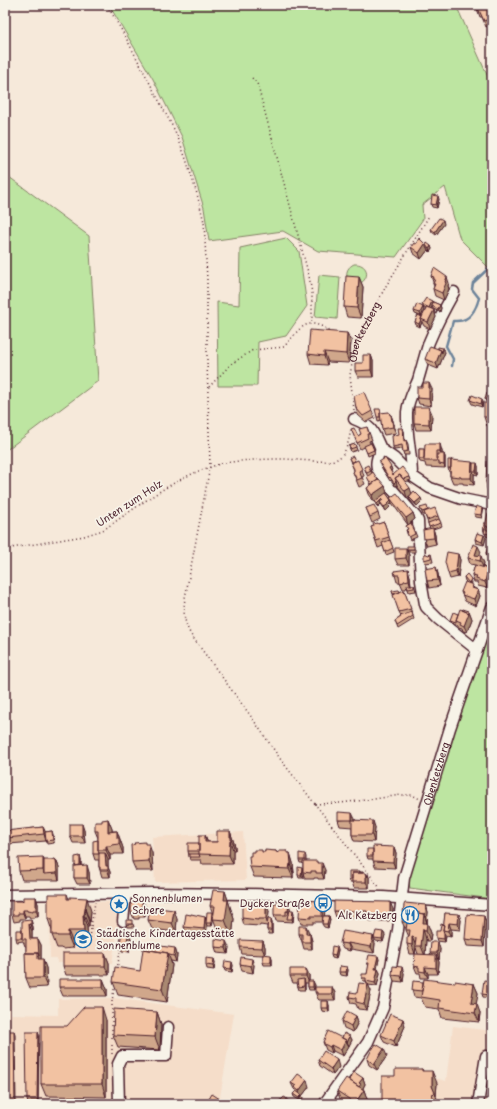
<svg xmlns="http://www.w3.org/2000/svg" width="497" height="1109" font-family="'Playpen Sans',sans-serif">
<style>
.built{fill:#f5ddc9}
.green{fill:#bde5a1;stroke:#848266}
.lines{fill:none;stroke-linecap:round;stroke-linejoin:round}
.stream{stroke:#6c839a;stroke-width:2.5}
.minor-casing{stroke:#4a1f2b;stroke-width:13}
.path{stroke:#4a1f2b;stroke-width:1.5;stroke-dasharray:1 3;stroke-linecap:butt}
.minor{stroke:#f7f3e8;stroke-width:10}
.wall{fill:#d0a78b;stroke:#4a1f2b}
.shaded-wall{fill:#a98871;stroke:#4a1f2b}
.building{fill:#f2c2a2;stroke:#4a1f2b}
.labels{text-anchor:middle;stroke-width:3.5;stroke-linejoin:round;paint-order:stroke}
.street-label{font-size:10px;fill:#4a1f2b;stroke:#f7f3e8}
.poi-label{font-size:10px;fill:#4a1f2b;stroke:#f7f3e8;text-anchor:start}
</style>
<rect width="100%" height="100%" fill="#f6e9da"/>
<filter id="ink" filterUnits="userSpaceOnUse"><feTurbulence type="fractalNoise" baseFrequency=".025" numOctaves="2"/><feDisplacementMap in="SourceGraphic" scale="8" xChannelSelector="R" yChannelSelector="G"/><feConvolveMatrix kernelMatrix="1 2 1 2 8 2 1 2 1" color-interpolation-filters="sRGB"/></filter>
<g filter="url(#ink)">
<path class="built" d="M243,832L246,880L155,882L152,837Z
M49,901L122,902L112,963H57V958H50Z
M5,904H8L11,1014L58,1015V999L113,998L234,1014L220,1097L238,1104H5Z
M453,1026L492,1031V1104H375L399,1069L446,1081Z"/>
<path class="green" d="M109,5H456L492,86V271L460,239L445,187L422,205L423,219L396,257L318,251L283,231L209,241L204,208L182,137L153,79Z
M5,174L89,236L98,381L5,451Z
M286,238L299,251L307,306L286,336L258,342L257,386H218L217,302L239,305L240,248Z
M354,264C367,263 371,276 361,283L347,277C346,271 348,267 354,264Z
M319,275L340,277L337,319L315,317Z
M492,621V899L410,888L408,879L479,655Z"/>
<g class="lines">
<path class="stream" d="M452,366L453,359L446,346L453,321C456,321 460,321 463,320C472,317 477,306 479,298L472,289L473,283L492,265"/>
<g class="minor-casing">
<g id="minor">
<path d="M354,419C372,426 373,431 381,449"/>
<path d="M412,476C412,454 406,433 407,412C408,400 414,390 418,380C422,367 425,354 429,342C436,325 445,308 454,292"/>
<path d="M477,650L438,619L426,607L425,604L421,581L418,521L416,517L379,474C374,465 377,457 381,449L394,458L412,476L430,488L462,499L492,505"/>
<path d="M5,895L153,893L244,894L383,897L492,905"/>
<path d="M123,921L126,894"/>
<path d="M119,1104L118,1064L122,1056H166L168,1027"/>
<path id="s2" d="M324,1104L368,1042L383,1008L398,930L404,878L450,728L492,607"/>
<path d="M478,1104L486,1056"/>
</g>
</g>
<g class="path">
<path d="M107,5L125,36L177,135L186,159L197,194L204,222L207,280V360L210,467L185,598C183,613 184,622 191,635L250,715L281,760L380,888"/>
<path d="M252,78L257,83L309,276L312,293V323"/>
<path d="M348,339L356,342"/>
<path d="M209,387L231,364L253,350L284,347C301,327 306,315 332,332"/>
<path id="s1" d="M354,410L350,375L356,342L386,286L429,216"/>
<path d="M5,549L84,536L103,530C142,504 184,469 231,462C248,460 265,459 283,459C295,459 327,464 337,459C347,454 349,439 351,429"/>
<path d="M315,804L340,803L374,799L401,795H412L420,799"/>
<path d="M492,840L490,839L489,855H492"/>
<path d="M73,945H90L91,927L95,902"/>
<path d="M117,969L121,947"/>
<path d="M112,1054V1001L115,984"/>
</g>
<use href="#minor" class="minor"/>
</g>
<path class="wall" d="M476,6L489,9L492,12V27L489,29L488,26L486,27L482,17H480Z
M439,199L437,208L432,207L431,204Z
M444,224L436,235L432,232L431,229Z
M416,244L431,246L432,249L430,252L428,250L421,259L413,253L411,247Z
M431,276L449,283L448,286L449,289L444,300L435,296L433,289L434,286L433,284V282Z
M359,277L363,287L361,318L347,317L344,307Z
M432,301L433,302L440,305L441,308L440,312L433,309L432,307L431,309L436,317L430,329L424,326L422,322L420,327L416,325L415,322L418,315L415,314L414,311L423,307L424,310L421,316L422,317L426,309L424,308L422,304Z
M347,333L351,342L349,363L328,362L327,365L311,364L308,354Z
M445,352L438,369L428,365L425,359Z
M371,355L373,361V377H358L355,371Z
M492,382V432H491L489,426H487L484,417L489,403L486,402L485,399L489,394L488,392Z
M432,389L431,406L419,404L417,398Z
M470,400L483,402L482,407L472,404Z
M356,408L372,411L375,418L366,422L358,415Z
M381,413L391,415L393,421L396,433L384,435L382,429L381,420L378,421L377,417Z
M432,414L431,430H416L414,423Z
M367,427L372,440L369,441L370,443H371L375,453L368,456L365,447L360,449L351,429L358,436L361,434Z
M404,431L405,441L406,440L408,444L409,455H404L402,449L394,450L393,447L399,434Z
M492,433V460L489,454Z
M355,444L357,450L351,452L349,446Z
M419,449L442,451V454H444L445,457V468L426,467L425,463L420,462L419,459Z
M349,458L355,461L362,469L364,476L362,477L365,484L359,487L353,472L354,471V470Z
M492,461V493H488L486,482Z
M379,462L392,470L391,471L393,475L410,477L411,480L405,482L412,494L422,501L417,506L410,500L409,497L410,496L407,498L397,485L395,486L391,480L390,481L380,465Z
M473,465L478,466V475L474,474V485L463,484V483H453L450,476V472H449L448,468Z
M364,467L371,471L372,473L385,486L387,493H386L390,499L413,513L415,519L411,523L414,529L415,532L417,537L410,540L407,533L406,530L408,529L406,526L408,525L392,503L389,506L390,507L386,511L381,504L378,507L376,505L375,501H376L374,502L369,494L367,488L371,485Z
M366,508L378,513L380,519L372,523Z
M420,508L428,510L438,516L442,526L433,529L435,535L436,544L427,546L424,539L430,529L425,515H423Z
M483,511L482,518L476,517L474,514Z
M492,514V534H490V537L486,536L483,529Z
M384,522L394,552L386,555L383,546L378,548L371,527Z
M486,538L484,545L476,543L475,539Z
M492,544V561L488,560L486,553Z
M406,548L409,555V565H398L395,559Z
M407,549H415V552H408Z
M481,552L479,556L484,563L483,567L488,569L491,575L487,588L478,586L477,582H474L472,575L475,565L470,564L468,558Z
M431,554L433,562L425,563L424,560Z
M458,554L460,560L458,577L450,579L448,573Z
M436,567L438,574L440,586L429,588L427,581Z
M394,571L410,576L411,585H414L416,591L409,592L407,587L406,588V589H403L400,582H397L395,575Z
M464,577L472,583L471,585L474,588L478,590L480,596L476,606L465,601L461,592L467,583L465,581Z
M404,590L414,619L398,629L395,621L401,617L392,591L400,592Z
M469,611L472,619L467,632L463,631L462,628L458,627V625L452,623L450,620L458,614Z
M108,819L112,829V831H117L123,848V854H114V855H110V860H108V867L110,872V877H102L99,867V860H95L93,854L98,840V838L95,831L102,822Z
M355,819V820L375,827L374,842L354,841L352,835V827L340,826L338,820Z
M43,827L45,832L52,831L53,835L54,843L47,844L46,840V841L9,844L5,832Z
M84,830L85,843H73L70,836Z
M230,831L235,846V850H233V864H202L201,860H190L188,851L199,843L205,835L208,842H217Z
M146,844L152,853L153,871H136L132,862Z
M394,847L396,853L395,868L375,867L373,859H368L367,856Z
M276,851V852L279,853L287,851L288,853H290L293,863L294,873H293V878L254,877L250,867L262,852Z
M305,854L306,857V861L318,863L325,870L324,879H318V878H314V879H305L303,873V878H299L298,875L302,868L303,870V863H300L299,860Z
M5,856H6L8,863L9,876H5Z
M55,859V860H56L59,867V880H22L19,871L44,861L53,860Z
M81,860V865L89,872L90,884H77L74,878L75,866Z
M360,871V872L363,873L369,877V888H354L352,882H350L349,879Z
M225,891L234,919L232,938L220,937L213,918L212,926H207L206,936L186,933L184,927L205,917L206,920L214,916L210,906Z
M67,894L69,899L91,911L90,922H89V927H87L88,944L73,943V948L62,949L61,948H57L52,935V931L48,919Z
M36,897L38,904V916H35V918H30L29,916H25V919H20V921L14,922L12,915L23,901Z
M142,900L145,906V917H139V919H134L131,912Z
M426,905L428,912L427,923L431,933L430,941H427L426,939L425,955H431L430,953L440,949L439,960L438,959L439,962L438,974H428V978H421L420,973H417L414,966L418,954L416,948L415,954H410L407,944L409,937L406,930L407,928H405L402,922Z
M325,908L324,916H329L330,920L328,928L324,927L322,924L323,922H313V924H301L299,917Z
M393,909L392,919H390L389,921H369L368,918L336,917L334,911Z
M291,910L294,913L293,922L276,921L274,915Z
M269,911L268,919H271L272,922V934H269L267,930V926L260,925V926L244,925L242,918Z
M445,913L461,920L460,930L451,929V937L446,936L445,942L437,941L436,938L440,931L444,925Z
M484,916L486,922L484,947L467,946L465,939Z
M177,919L176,932L152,929L148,920Z
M31,920L33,927V931H32V939H38L41,945V959L46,968L47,987L30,988L26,978V946H25L23,941L17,942L16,938Z
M126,924H133L134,927H127Z
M129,932L131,939L129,952L122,951L120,944Z
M309,932V934H310L312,941V949H304L302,942V940H301L299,934Z
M383,932L385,935L383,942L376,941L374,938Z
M492,934V982L489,972V963Z
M263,941L265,947V954L272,958V965H264L263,962V955L242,954L240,947Z
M340,943H375L374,953L351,949L350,951L343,949Z
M215,947H229L228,954L217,953Z
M175,948L177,955L176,962L171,961L172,965L167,1002L118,995L113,982L140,971Z
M338,950L336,959L332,958L331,955Z
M105,953L109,963V975H66L63,966Z
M379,959L377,969H378L380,973L377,986L368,985L371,991L367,1010L358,1009L356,1004L351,1003L349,997L357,993L367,984L366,981H363L362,978L367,974L369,966L367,963Z
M215,962L214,970L207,969L206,965Z
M240,964L254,965L253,973L242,971Z
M233,965L232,972L225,971L224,968Z
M347,967L348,970L347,976L340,975L339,972Z
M306,969L309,975V981L315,985L314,990H309L308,987V983H305V990H299L298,987L297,983H293L290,976Z
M404,973L403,982L394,981L392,975Z
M103,979L107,989V996H63L59,987Z
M491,981L492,984L490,998L483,997L482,994Z
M423,982L474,984L478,993L476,1004L480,1013L479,1022L442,1018L439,1009L425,1007L421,998L414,997L412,990Z
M332,987L335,993V1000H319L318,999L315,992Z
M329,1005V1012L322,1011L321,1008Z
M157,1012L161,1024L160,1050L118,1047L113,1035Z
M356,1016L358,1022L353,1032L344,1028L342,1021Z
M403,1019L405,1026L396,1047L384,1042L381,1035Z
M106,1020V1097L46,1096L41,1084L67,1026Z
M38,1032L39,1035L38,1103H28L27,1100Z
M350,1036L352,1040L343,1056L333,1051L332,1053L326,1050L323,1042L342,1038Z
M387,1056L377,1070L369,1065L367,1059Z
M318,1060L339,1067L333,1075L320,1066Z
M422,1069L423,1071L437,1083L436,1096L439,1104H383L382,1101L395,1076Z
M363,1078L365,1084L363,1088L364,1090L367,1099L364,1104H345L341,1101L337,1091L349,1080Z
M291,1083L309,1087L302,1096L303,1098L301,1101L294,1097L293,1094L296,1091L294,1089Z
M492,1085V1104H490L489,1101Z"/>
<path class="shaded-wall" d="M438,196L439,199L437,208L436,205Z
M443,220L444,224L436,235L435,232Z
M425,244L428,250L421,259L419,253Z
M431,246L432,249L430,252L429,249Z
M359,277L363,287L361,318L357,308Z
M447,277L449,283L448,286L449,289L444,300L442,293L445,282Z
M432,301L434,304L432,306V307L430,311L429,308Z
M440,305L441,308L440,312L438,309Z
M423,307L424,310L421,317L420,313Z
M434,310L436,317L430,329L428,322Z
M422,317L421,319L422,322L420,327L419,324Z
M347,333L351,342L349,363L346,354Z
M443,348L445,352L438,369L436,363L441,350Z
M324,352L328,362L327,365L324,356Z
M371,355L373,361V377L371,370Z
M429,383L432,389L431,406L429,399Z
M482,399L483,402L482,407L481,404Z
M429,407L432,414L431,430L429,424Z
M391,415L393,421L396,433L393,427Z
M403,428L404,431L405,444L404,441Z
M440,444L442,451V458L440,451Z
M444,454L445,457V468L444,465Z
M472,462L474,468L473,471L474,474V485L471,478Z
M477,463L478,466V475L476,471Z
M391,467L392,470L390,472L389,468Z
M396,481L397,485L395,486L394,483Z
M385,486L387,493L374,502L372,495Z
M410,488L412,494L407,498L405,491Z
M421,498L422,501L417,506L415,503Z
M382,499L383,503L380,502L381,504L378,507L377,504Z
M391,500L392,503L389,506L390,507L386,511L384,507Z
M482,508L483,511L482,518L481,515Z
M413,513L415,519L408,525L406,518Z
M433,528L435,535L436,544L434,538Z
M484,535L486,538L484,545L482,542Z
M478,546L481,552L478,560L475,555Z
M406,548L409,555V565L406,558Z
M458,554L460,560L458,577L456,571Z
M481,556L484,563L483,567L480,561Z
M436,567L438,574L440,586L438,580Z
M408,569L410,576L411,587L409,580Z
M488,569L491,575L487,588L485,582Z
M471,579L472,583L470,586L469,583Z
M478,590L480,596L476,606L474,599Z
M469,611L472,619L467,632L464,626Z
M352,813L355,819L354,827L352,820Z
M108,819L112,829V841L108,832Z
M373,821L375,827L374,842L372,835Z
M82,824L84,830L85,843L82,836Z
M43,827L46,833V841L44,834Z
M52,831L53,835L54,843L53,840Z
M117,831L123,848V854L117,838Z
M230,831L235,846V850L230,837Z
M205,835L209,845L205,842Z
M230,841L233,850V864L229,855Z
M149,844L152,853L153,871L149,861Z
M106,846L110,855V860L106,850Z
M394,847L396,853L395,868L393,862Z
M105,853L108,860V867L110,872V877L106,866Z
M290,853L293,863L294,873L291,864Z
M6,856L8,863L9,876L6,870Z
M80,856L81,860V868L80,865Z
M43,857L46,867L44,874L43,870Z
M55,859L57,864L56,860L59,867V880L57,873Z
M322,863L325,870L324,879L322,873Z
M290,864L293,873V878L289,869Z
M87,865L89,872L90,884L87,878Z
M302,868L303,871V878L301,875Z
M366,873L368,877V874L369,877V888L366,882Z
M225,891L234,919L232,938L225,920L224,900Z
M36,897L38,904V916L36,910Z
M87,898L91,911L90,922L85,909Z
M142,900L145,906V917L142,911Z
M322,901L325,908L324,922L322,916Z
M390,902L393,909L392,919L390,913Z
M266,904L269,911L268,926L266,919Z
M289,904L291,911V918L288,911Z
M426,905L428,912L427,923L425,917Z
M85,909L89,922V927L84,915Z
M23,910L25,916V919L23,913Z
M174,910L177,919L176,932L172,923Z
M293,910L294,913L293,922L292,919Z
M212,912L214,916L212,926L211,923Z
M424,914L431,933L430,941L423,923Z
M459,914L461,920L460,930L458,924Z
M83,915L87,927L88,944L84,931Z
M329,916L330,920L328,928L327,924Z
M484,916L486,922L484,947L482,941Z
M205,917L207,923H206L207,926L206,936L204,929Z
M271,919L272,922V934L271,930Z
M31,920L33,927V931L31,924Z
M449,923L451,929V937L448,931Z
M29,924L32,931V945L30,939Z
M306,926L309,932V940L306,934Z
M423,929L426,939L425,956L421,946Z
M68,931L73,943V948L68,936Z
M129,932L131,939L129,952L126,945Z
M383,932L385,935L383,942L382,939Z
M444,933L446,936L445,942L444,939Z
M310,934L312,941V949L310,942Z
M373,936L375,943L374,953L371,947Z
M412,937L416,946L415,954L412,945Z
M38,939L41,945V968L38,959Z
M226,941L229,947L228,954L226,948Z
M263,941L265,947V955L262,948Z
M438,942L440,949L439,960L437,953Z
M348,943L351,949L350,951L348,944Z
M337,947L338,950L336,959L335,956Z
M175,948L177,955L176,962L174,956Z
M105,953L109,963V975L105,966Z
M168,953L172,965L167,1002L162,989Z
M271,955L272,958V965L271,962Z
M436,955L439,962L438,974L436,968Z
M378,956L379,959L376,972L375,969Z
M43,959L46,968L47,987L43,978Z
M214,959L215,962L214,970L213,966Z
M252,959L254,965L253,973L251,966Z
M232,962L233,965L232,972L231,969Z
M347,967L348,970L347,976L346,972Z
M402,967L404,973L403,982L401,976Z
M425,967L428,974V978L425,972Z
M306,969L309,975V983L306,976Z
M378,969L380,973L377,986L375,983Z
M103,979L107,989V996L103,987Z
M304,979L305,983V990L304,986Z
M313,981L315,985L314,990L313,987Z
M491,981L492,984L490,998L489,995Z
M368,984L371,991L367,1010L364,1004Z
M474,984L478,993L475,1012L471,1003Z
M332,987L335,993V1000L332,994Z
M328,1001L329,1005V1012L328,1008Z
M477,1004L480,1013L479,1022L475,1013Z
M102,1007L106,1020V1097L102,1084Z
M157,1012L161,1024L160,1050L155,1037Z
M356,1016L358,1022L353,1032L351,1026Z
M403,1019L405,1026L396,1047L394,1041Z
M14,1031L15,1034L16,1104H15Z
M38,1032L39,1035L38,1103L37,1100Z
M350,1036L352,1040L349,1046L347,1043Z
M346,1040L349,1046L343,1056L341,1050Z
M331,1045L333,1051L332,1053L330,1047Z
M384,1049L387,1056L377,1070L374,1064Z
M337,1060L339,1067L333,1075L331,1069Z
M432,1071L437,1083L436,1096L432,1086Z
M363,1078L365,1084L363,1088V1090L358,1088L359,1083Z
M307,1080L309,1087L302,1096L303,1098L301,1101L299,1098L301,1096L299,1091Z
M364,1090L367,1099L364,1104H355Z
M432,1094L435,1104H434L432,1100Z"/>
<path class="building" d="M478,5H488L489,9L491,8L492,12V20L487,22L486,20L484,21L479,10L478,11L476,6Z
M432,195L438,196L436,205L431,204Z
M439,218L443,220L435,232L431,229Z
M419,238L425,244L419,253L411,247L414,243L416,244Z
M427,243L431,246L429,249L426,245Z
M434,268L447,277L445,282L446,283L442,293L433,289L435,284H433L435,279H433L434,277L431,276Z
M346,276L359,277L357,308L344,307Z
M426,298L432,301L429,308L422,304Z
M433,302L440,305L438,309L432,306Z
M417,304L423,307L420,313L414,311Z
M427,307L434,310L428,322L421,319Z
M418,315L422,317L419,324L415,322Z
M310,330L347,333L346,354L324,352V356L308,354Z
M430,346L441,350L436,363L425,359Z
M438,347L443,348L442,353L441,350L438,349Z
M363,355H371V370L355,371V363H363Z
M492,382V393L488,392Z
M423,383H429V399L417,398V387H423Z
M364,392L372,411L363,416L356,408L354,396Z
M487,393L492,396V400L485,399Z
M472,395L482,399L481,404L470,400Z
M489,400H492V422H488V417H484V403H489Z
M414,407H429V424L414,423Z
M375,409H380L381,413H380V417H377Z
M389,412L390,415H391L393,427L382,429L380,413Z
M367,427L369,434H367L368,438L357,443L351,429L354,428L358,436L361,434L359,429Z
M398,428H403L404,441L406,440L408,451L403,452L402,445L393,447L392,436L399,434Z
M490,433H492V454H489Z
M371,443L374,450L367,453L364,446Z
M355,444L356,447L350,449L349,446Z
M425,444H440V451H436V459H437V461H424Z
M419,449H424V459H419Z
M437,454H444V465L439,464V462L437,459Z
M353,456L355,461L351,462L349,458Z
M385,458L391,467L389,468L393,475L402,467L410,477L403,479L400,475L395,478L396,481L394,483L390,477L389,478L379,462Z
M358,460L362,469L359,471L362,478L357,480L353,472L354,471V469L351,463Z
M448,460H452H451V468H448Z
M451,460L472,462L471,478H461V477L450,476Z
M487,461H492V482H486Z
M473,463H477L476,471H473Z
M368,465L371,471L367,473L364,467Z
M373,472L378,480L371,484L367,477Z
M400,475L410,488L405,491L395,478Z
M379,479L385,486L372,495L367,488Z
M487,485L492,486V489H487Z
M414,491L421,498L415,503L409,497Z
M386,493L391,500L388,503L389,504L384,507L380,502L383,500L382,499L377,504L375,501Z
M397,493L413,513L406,518L390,498Z
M374,505L378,513L370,517L366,508Z
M427,506L428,510L422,512L420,508Z
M476,506L482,508L481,515L474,514Z
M435,508L438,516L427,520L424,512Z
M488,513L492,514V528L487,527V526H485Z
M439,519L441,523L429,527L428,523Z
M384,522L389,537L376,541L371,527L374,526L373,524L378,523V524Z
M411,523L414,529H413L415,534L409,537L407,533L408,532L406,530L408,529L406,526Z
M484,523H486L485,526L486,529L489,531V534L484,533L485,529H483Z
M433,528L434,538L424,539L423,530Z
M477,533L484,535L482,542L475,539Z
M390,540L393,548L385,552L382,543Z
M473,544L478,546L475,555L481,556L480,561L468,558Z
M489,544H492V555L486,553Z
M407,546H414V549H407Z
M395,548H406V558L395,559Z
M447,552L458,554L456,571L448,573L445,562Z
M424,554H427L428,555L431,554V558L424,560Z
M475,565L488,569L485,582L476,579L477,576L472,575Z
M436,567L438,580L427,581L425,569Z
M408,569L409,580L404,581V582L400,583L399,575H395L394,571Z
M467,574L471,579L469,583L464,577Z
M465,582L473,585L472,588L478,590L474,599L462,595L463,593L461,592Z
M407,585H414V588L408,589Z
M399,590L400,592L393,594L392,591Z
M404,590L411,609L399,612L393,595Z
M460,609L469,613L464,626L460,624L461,622L456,620Z
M463,609L469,611V613L462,610Z
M412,612L413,616L397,626L395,621L401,617L400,616Z
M453,612L458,614L456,620V622L450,620Z
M338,812L352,813V820H338Z
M108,819V832L117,831V838H119V844L111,845V846H106V850H98V831H95V822H102V820Z
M352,820L373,821L372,835H352Z
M70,824H82V836H70Z
M43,827L44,834L7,838L5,832V831Z
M52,831L53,840L46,841L45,832Z
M217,831H230V837H231V841H230L229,855L199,854V835H205V842H217Z
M98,840V850L99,854H93V841Z
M145,842V844H149V861L132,862L131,845L135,844L134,843Z
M188,843H199V851H188Z
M373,846L394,847L393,862L373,861Z
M367,849H373V856H367Z
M254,850H262V852H265V850L276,851V852L279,853V851H287V853H290L291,864H290L289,869L250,867L249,856H251V852H254Z
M99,853H105L106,866H108V870H100V867H99Z
M299,853L305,854V860H299Z
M189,854H199L200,857H189Z
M5,856H6V870H5Z
M80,856V865L75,866V857Z
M43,857V870L19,871L18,858Z
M53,859H55V860H56L57,873L44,874V860H53Z
M492,859V877L491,876Z
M303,861H317V863H322V873H316V871H311V873L303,872Z
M87,865V878H74V866Z
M298,867L302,868L301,875H298Z
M349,871H360L359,872H363V873H352V879H349Z
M352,873H366V882H352Z
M213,890L225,891L224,900H228L225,920L213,919L215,906H210Z
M48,894H67V899H70V897L87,898L85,909L84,915H83L84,931H68V936H57V935H52V919H48Z
M23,897H36V910H33V912L27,911V910H23V913H18V915H12V901H23Z
M131,900H142V911H136V912H131Z
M300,900L322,901V916H311V918L299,917Z
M334,901L390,902V913H387V915L367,914V911H334Z
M250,903L266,904V919H258V920L242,918V904H250Z
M405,903L426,905L425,917L424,914L412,912L411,922H402L404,905Z
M274,904H289L288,911H286V915H274Z
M150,907L174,910L172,923L148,920Z
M290,910H293L292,919H287L288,914H289Z
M207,912H212L211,923H206Z
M412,912L424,914L423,923H427L426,931H424V929H423L421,946H415L416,938L412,937V945L407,944V937H409L410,930H406L407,923H411Z
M445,913L459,914L458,924L449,923L448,931L443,930Z
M186,914L191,915V914L205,917L204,929L184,927Z
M467,914L484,916L482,941L465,939Z
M323,916H329L327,924H322Z
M268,919H271V930H267Z
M31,920V924H29L30,939H38L39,956L38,953H26V939H22V921Z
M126,920H132V924H126Z
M441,924L444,925L443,930L444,933V939L436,938V931H440Z
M299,926H306V934H310V942H302V934H299Z
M16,930H22V938H16Z
M122,931L129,932L126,945L120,944Z
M343,931L373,936L371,947L348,943V944L340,943Z
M376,931L383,932L382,939L374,938Z
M492,934V973L489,972L490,963H489Z
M215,939L226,941V948L215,947Z
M240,940L263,941L262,948L240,947Z
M431,942H438L437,953H430Z
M146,944L175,948L174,956L169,955L168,953L145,949Z
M332,946L337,947L335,956L331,955Z
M143,949L168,953L162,989L113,982L115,967L140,971Z
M25,953H38V959H43V978H26Z
M63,953H105V966H63Z
M263,954L271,955V962H263Z
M415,954L436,955V968L425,967V972L419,971V967L414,966Z
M369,955L378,956L375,969H378L375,983L366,981V978H362V974H367L369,963H367Z
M241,957L252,959L251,966L240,964Z
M206,958L214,959L213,966L206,965Z
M225,961L232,962L231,969L224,968Z
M340,966L347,967L346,972H339Z
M393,966L402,967L401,976L392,975Z
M290,969H306V976H290Z
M59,979H103V987H59Z
M304,979V986L298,987L297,980Z
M424,979L455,983V981L474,984L471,1003L477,1004L475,1013L439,1008L440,1000L421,997Z
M484,980L491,981L489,995L482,994Z
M308,981H313V987H308Z
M413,981L423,982L422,991L412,990Z
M359,983L368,984L364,1004L356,1002V998L349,997L350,992L357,993Z
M315,987H332V994H317V992H315Z
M321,1001H328V1008H321Z
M84,1007H102V1084H41V1026H67Z
M114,1009L157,1012L155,1037L113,1035Z
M347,1011L356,1016L351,1026L342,1021Z
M390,1014L403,1019L394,1041L381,1035Z
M5,1031H14L15,1104H5Z
M328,1031L346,1040L341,1050L331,1045L330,1047L324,1044V1042H323Z
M26,1032H38L37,1100H27Z
M344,1033L350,1036L347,1043L346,1040L342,1038Z
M376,1044L384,1049L374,1064L367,1059L371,1051Z
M324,1051L337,1060L331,1069L318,1060Z
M395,1069H422V1071H432V1086L435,1093L432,1094V1100H426V1101H382V1076H395Z
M354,1072L363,1078L359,1083L361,1084L359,1087L349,1080Z
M298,1074L307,1080L299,1091L294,1087L296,1086L291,1083Z
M346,1078L364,1090L355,1103L337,1091Z
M491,1085H492V1101H489Z
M296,1091L302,1095L299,1098L293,1094Z
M212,1094L223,1101L221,1104H206Z
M284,1097L286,1098L287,1100L292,1102L291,1104H280L279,1103L280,1100H281Z"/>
</g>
<defs>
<g id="bus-ring" transform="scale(0.9)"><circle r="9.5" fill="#f7f3e8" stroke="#1f6fb2" stroke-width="1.5"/><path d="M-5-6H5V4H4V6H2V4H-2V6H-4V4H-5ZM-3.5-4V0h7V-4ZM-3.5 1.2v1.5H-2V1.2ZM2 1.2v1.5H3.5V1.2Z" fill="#1f6fb2"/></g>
<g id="sight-ring" transform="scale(0.9)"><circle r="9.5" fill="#f7f3e8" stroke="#1f6fb2" stroke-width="1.5"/><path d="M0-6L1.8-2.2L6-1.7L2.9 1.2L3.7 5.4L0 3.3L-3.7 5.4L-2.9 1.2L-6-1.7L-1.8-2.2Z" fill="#1f6fb2"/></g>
<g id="restaurant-ring" transform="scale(0.9)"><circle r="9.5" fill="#f7f3e8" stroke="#1f6fb2" stroke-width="1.5"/><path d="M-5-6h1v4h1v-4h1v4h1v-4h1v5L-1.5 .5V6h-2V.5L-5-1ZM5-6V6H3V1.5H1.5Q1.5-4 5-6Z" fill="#1f6fb2"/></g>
<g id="school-ring" transform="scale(0.9)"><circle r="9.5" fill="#f7f3e8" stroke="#1f6fb2" stroke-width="1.5"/><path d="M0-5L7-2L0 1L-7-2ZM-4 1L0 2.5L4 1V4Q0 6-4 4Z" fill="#1f6fb2"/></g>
</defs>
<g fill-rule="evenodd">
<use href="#bus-ring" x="323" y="903"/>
<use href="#sight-ring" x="119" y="904"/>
<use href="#restaurant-ring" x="410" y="915"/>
<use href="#school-ring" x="83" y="939"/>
</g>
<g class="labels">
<g class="street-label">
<text dy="4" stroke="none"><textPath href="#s1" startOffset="81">Obenketzberg</textPath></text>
<text transform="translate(129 503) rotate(-33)" y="4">Unten zum Holz</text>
<text dy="4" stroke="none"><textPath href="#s2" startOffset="354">Obenketzberg</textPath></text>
</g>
<g class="poi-label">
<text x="132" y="902">Sonnenblumen<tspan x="132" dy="12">Schere</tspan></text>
<text x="310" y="907" text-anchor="end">Dycker Straße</text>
<text x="397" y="919" text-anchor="end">Alt Ketzberg</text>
<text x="96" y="937">Städtische Kindertagesstätte<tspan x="96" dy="12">Sonnenblume</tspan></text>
</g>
</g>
<rect width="497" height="1109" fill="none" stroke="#f7f3e8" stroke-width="20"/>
<rect x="10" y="10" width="477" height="1089" fill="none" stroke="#4a1f2b" stroke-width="1.5" filter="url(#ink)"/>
</svg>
